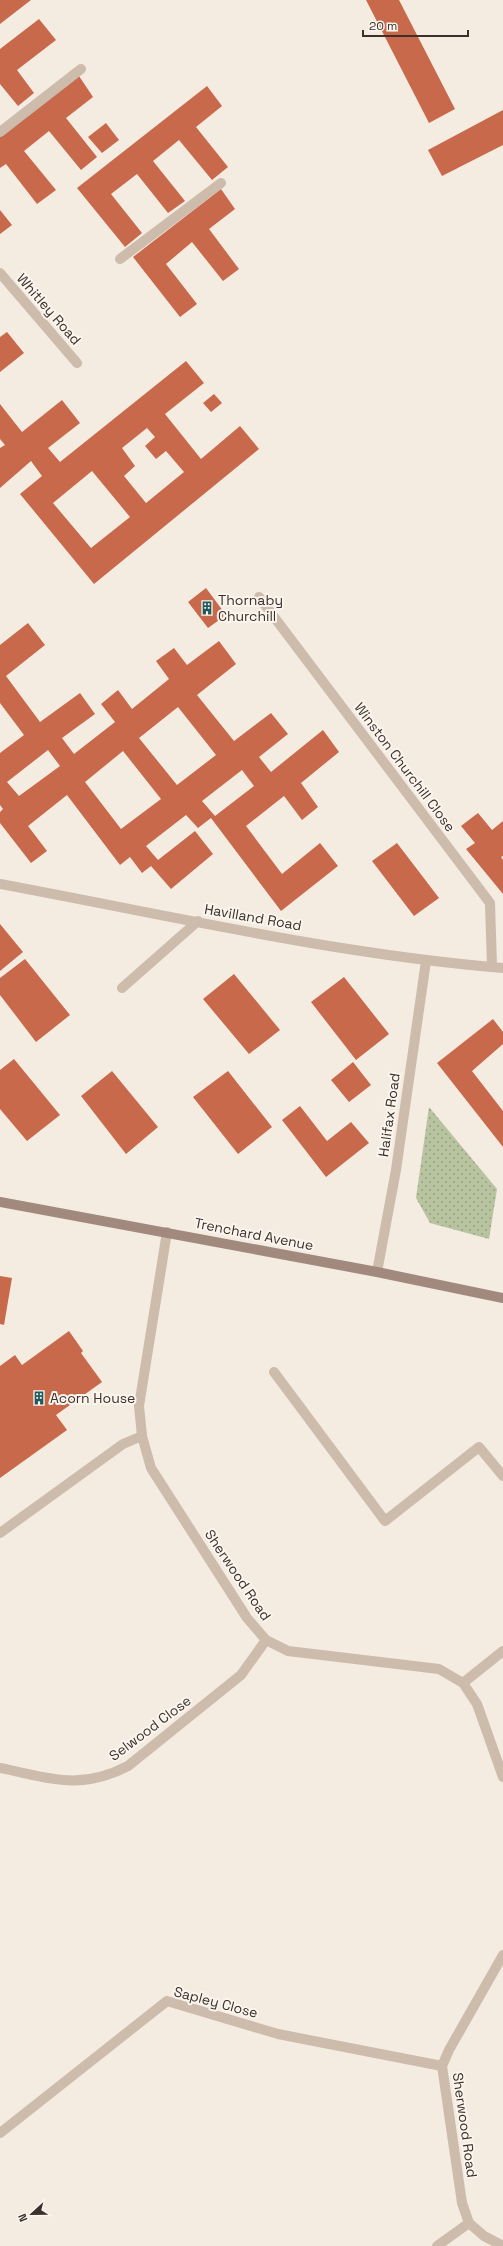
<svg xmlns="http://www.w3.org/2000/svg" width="503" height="2246" font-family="'Space Grotesk',sans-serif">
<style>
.garden{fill:url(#garden-dots)}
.building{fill:#c8694b;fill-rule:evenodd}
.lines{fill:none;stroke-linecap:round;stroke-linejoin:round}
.lane{stroke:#cdbbac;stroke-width:10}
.street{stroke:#cdbbac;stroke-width:10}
.secondary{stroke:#a18a7d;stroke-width:10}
.labels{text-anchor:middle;stroke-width:4;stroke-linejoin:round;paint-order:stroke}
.street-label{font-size:14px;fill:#3b302b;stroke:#fbf5ee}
.poi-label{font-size:14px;fill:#3b302b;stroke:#fbf5ee;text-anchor:start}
</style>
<defs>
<pattern id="garden-dots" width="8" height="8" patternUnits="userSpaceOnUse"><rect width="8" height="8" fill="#b8c4a0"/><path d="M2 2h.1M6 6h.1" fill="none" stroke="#97a083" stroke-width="1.8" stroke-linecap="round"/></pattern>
</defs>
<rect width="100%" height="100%" fill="#f4ebe1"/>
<path class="garden" d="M429,1107L497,1189L489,1239L430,1223L416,1198Z"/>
<path class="building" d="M0,0H31L0,24Z
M366,0H399L455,109L429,123Z
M39,19L56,40L17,70L34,93L18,106L0,84V49Z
M79,76L93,97L66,118L97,157L81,170L49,131L24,151L56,190L37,204L6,164L0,168V137Z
M207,86L222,106L196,127L228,167L212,180L179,140L153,161L185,201L168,213L137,174L111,194L142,233L125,247L77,188Z
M503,110V145L442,176L428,150Z
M106,123L119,140L102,153L88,137Z
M221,189L235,209L209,229L239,269L223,281L192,242L166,264L197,304L180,317L133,257Z
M0,210L12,225L0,234Z
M7,332L24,353L0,372V337Z
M186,361L204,383L165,414L201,459L240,426L259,449L94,584L20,494L42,476L31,461L0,488V448L5,445L0,439V404L22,432L62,400L80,423L48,448L60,462ZM147,428L155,437L145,446L156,459L166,451L184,472L146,503L124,476L135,466L122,448ZM92,471L130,517L91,548L53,503Z
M214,394L222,403L211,412L203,403Z
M206,588L226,615L208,628L188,602Z
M28,623L45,645L6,676L40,722L80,693L95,714L62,738L74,754L115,722L101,704L118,690L132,709L169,679L156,661L174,648L187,665L219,641L236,664L197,695L234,741L271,713L288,734L259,757L271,772L323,730L339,752L301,783L318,807L302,820L284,796L246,826L282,874L320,843L338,866L281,911L211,818L198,828L186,815L146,846L158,860L195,831L213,854L171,889L151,866L142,873L130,857L120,865L67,795L28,826L47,851L31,863L0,823V812L3,809L0,805V753L24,735L0,703V645ZM178,707L216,755L177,785L139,738ZM48,750L60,766L19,796L7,782ZM123,751L161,799L121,829L85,782ZM242,770L254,786L215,816L202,801Z
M478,813L492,830L503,821V856L501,857L503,860V894L466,849L475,843L461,826Z
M397,843L439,898L414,916L372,861Z
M0,924L23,952L0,971Z
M25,959L70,1015L36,1042L0,995V978Z
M234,974L280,1030L249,1054L203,999Z
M344,977L389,1034L356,1060L311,1002Z
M493,1019L503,1032V1044L472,1071L503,1111V1147L437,1063Z
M14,1059L60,1115L27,1141L0,1109V1070Z
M353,1062L371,1085L349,1102L331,1080Z
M112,1071L158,1127L126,1154L81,1096Z
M228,1071L272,1127L238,1154L193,1097Z
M300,1106L327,1141L351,1122L369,1143L326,1177L282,1120Z
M0,1276L12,1278L4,1325L0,1324Z
M69,1331L83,1351L81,1353L102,1382L56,1415L67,1430L0,1478V1366L15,1355L22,1365Z"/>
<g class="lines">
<path class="lane" d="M0,132L81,69
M120,259L221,183
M122,988L198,921
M274,1372L385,1521L479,1447L503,1476
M0,1533L123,1444L142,1436"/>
<path class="street" d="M0,273L77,363
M259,597L490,903L492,967
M0,884C167,915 334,954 503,968
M167,1232L139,1406L142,1436L151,1468L247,1618L266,1640L288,1651L439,1669L463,1683L477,1704L503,1777
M377,1272L396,1170L426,961
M463,1683L503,1651
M0,1768C50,1778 80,1791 128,1766L241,1675L266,1640
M0,2133L167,2001L278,2034L442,2066
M437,2246L469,2223
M503,2246L484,2236L469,2223L462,2203L442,2066L449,2050L503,1955"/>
<path class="secondary" d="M0,1202L377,1272L503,1298"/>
</g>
<defs>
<g id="building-bare" transform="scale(1.08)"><path d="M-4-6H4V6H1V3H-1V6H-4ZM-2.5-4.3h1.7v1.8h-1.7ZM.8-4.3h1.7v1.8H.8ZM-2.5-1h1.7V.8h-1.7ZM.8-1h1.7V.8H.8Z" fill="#1f5a5e" stroke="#fbf5ee" stroke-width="2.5" paint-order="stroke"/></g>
</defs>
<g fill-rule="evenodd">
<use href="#building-bare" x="207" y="608"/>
<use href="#building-bare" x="39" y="1398"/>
</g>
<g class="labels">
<g class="street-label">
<text transform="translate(49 309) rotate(49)" y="5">Whitley Road</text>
<text transform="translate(405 767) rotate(53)" y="5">Winston Churchill Close</text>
<text transform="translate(253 917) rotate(10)" y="5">Havilland Road</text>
<text transform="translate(389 1115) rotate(-82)" y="5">Halifax Road</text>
<text transform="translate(254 1234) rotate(11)" y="5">Trenchard Avenue</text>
<text transform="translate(238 1575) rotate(56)" y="5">Sherwood Road</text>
<text transform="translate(150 1728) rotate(-37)" y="5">Selwood Close</text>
<text transform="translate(216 2002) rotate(15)" y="5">Sapley Close</text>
<text transform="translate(465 2125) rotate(82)" y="5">Sherwood Road</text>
</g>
<g class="poi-label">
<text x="218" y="605">Thornaby<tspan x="218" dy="16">Churchill</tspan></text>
<text x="50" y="1403">Acorn House</text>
</g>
</g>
<g transform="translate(32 2214) rotate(248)" stroke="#fbf5ee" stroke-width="3" paint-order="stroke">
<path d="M0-3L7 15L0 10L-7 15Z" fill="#3b302b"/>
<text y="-6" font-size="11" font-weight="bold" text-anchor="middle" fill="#3b302b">N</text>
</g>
<path d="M363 30v6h105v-6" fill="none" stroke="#3b302b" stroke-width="2"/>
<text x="369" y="30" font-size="12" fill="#3b302b" stroke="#fbf5ee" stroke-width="3" paint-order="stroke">20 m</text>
</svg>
